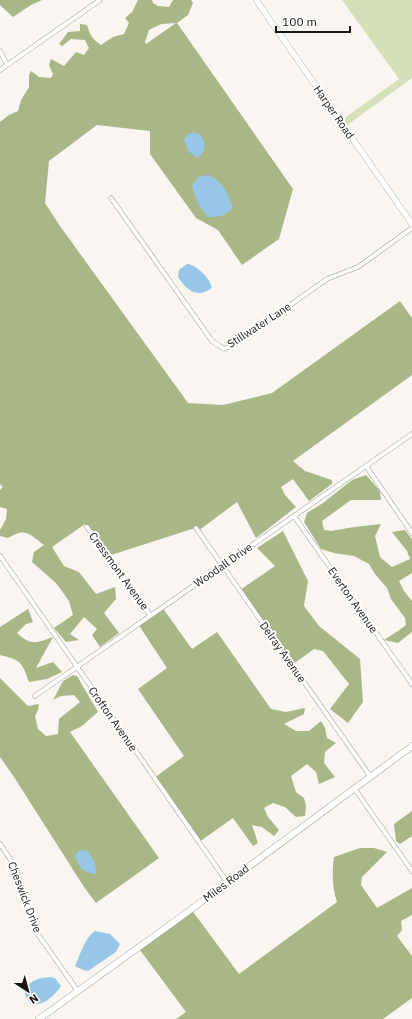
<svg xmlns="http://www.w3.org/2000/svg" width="412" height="1019" font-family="'IBM Plex Sans',sans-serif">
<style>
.green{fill:#d5e0b9}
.forest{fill:#a9b787;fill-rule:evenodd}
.water{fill:#97c6e6}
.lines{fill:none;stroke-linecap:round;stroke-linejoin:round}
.minor-casing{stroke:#9b9893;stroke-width:5}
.tertiary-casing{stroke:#9b9893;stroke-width:6}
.secondary-casing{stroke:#9b9893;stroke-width:7}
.minor{stroke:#fff;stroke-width:4}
.tertiary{stroke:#fff;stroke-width:5.5}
.secondary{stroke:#fff;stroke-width:6}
.labels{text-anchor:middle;stroke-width:4;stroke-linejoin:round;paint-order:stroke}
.street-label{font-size:11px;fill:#171614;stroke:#fff}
</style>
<rect width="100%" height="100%" fill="#f9f5f0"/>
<path class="green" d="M342,0H412V78L346,126L342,120L399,79Z"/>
<path class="forest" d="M0,0H42L31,5L13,17L0,5Z
M138,0H152L153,3L158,6L169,7L173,0H191L193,3L188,15L177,23L293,189L279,239L242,265L218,230L196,218L150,154V131L97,125L49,161L45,203L60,226L188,403L223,405L272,393L400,301L412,318V375L293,461L305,471L332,480V484L309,501L293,479L281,487L285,495L296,507L256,538L237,502L198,531L195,528L108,556L85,524L52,547L64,566L79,572L96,594L115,587L116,599L104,613L119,633L100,647L92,635L97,629L84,617L70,634L79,640L66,642L54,628L73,615L69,601L56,583L32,562L34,552L44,545C29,534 26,527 8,538L0,536V530L6,519L7,509L0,507V490L3,487L0,484V122L9,115L18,111L21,100L29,87V75L31,71L39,77L51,78L53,74L49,65L51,59L64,66L76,52L84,55L89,48L85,40L71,39L62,46L59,44L68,32L80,31V24L87,25C90,35 93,40 101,45L113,37L124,34L129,23L125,18L132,12ZM176,23L146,44L145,42L149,30L161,24Z
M366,475L380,491L381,500H351L322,521L324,530L331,531L354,527L381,524L375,536L380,557L392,567L410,559L407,551L392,532L405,530L412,539V573L399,581L404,591L412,601V632L398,643L384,640L398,631L406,625L405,618L391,599L387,588L375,574L369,564L354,556L334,553L321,549L304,522L307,513L323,503L352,480Z
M283,531L308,581L304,606L319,626L360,659L363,702L348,723L330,709L349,684L323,651L314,649L292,665L240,590L275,566L257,548Z
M162,607L192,649L217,632L271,709L286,712L305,708L304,714L284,724L296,731H309L321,721L325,728L327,738L336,743L325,752L324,763L335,777L319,784L316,772L307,764L291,776L296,792L304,798L306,806L305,816L296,817L285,807L273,803L264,808L268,817L279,830L274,836L262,827L252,825L258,843L253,846L233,818L199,842L154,778L184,756L138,689L167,668L138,624Z
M28,609L33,622L26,624L17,633C31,646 36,643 53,637L36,668L53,662L62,672L47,679L29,682C22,662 21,660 0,655V627Z
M73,675L77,676L98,712L82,726L70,732L159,858L96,903L84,887L14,777L0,757V678L28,706L39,704L38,710L35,716L38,729L46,736L58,734L59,719L80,702L74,695L61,696L53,700L63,681Z
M412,811V836L400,844L396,841L394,824Z
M360,848H374L387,852L362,877L361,885L377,908L412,888V915L401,921L402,930L397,936L412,956V998L383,1019H176L186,1012L137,946L191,909L239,974L337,902C332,888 332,871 334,857Z"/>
<path class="water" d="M193,132L200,134C206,143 207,152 197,158L188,151L184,140L187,135Z
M209,175C223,182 228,193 233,208L222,216L208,217L198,204L192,186L198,177Z
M187,264C197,265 210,278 212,288C196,299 187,290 178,277L179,270Z
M87,850C92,858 97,864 96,874C83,872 80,869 75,857L78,851Z
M95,931L110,934L120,944L116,952L88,971L83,970L75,966C81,953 84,939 95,931Z
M50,977L55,978L61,986C54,996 44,1006 31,1004L26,997L24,990C31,980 38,978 50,977Z"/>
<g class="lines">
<g class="minor-casing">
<path id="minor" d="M0,51L7,65
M0,70L100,0
M111,198L212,341L224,349L235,344L327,279L358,267L412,228
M366,466L412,533
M294,516L412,684
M87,527L150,615
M196,528L370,776
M0,556L227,882
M35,696L412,434
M354,788L412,871
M0,844L15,866L37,933L77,990"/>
</g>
<g class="tertiary-casing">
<path id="tertiary" d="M256,0L412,224"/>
</g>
<g class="secondary-casing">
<path id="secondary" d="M39,1019L178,919L412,746"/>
</g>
<use href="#minor" class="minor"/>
<use href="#tertiary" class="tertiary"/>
<use href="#secondary" class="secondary"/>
</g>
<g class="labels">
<g class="street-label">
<text transform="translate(334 112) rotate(55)" y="4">Harper Road</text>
<text transform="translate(259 325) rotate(-33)" y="4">Stillwater Lane</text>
<text transform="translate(223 565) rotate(-35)" y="4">Woodall Drive</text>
<text transform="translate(119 571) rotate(54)" y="4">Cressmont Avenue</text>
<text transform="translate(353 600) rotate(55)" y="4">Everton Avenue</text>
<text transform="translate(283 652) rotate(55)" y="4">Delray Avenue</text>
<text transform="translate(113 719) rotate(55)" y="4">Crofton Avenue</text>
<text transform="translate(226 883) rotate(-37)" y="4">Miles Road</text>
<text transform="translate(25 897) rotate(69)" y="4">Cheswick Drive</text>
</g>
</g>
<g transform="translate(28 991) rotate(144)" stroke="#ffffff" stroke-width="3" paint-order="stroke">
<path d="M0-3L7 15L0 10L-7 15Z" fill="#171614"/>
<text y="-6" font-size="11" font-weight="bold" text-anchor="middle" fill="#171614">N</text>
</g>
<path d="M276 26v6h74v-6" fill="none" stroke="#171614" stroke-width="2"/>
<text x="282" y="26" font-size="12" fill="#171614" stroke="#ffffff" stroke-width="3" paint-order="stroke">100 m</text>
</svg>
